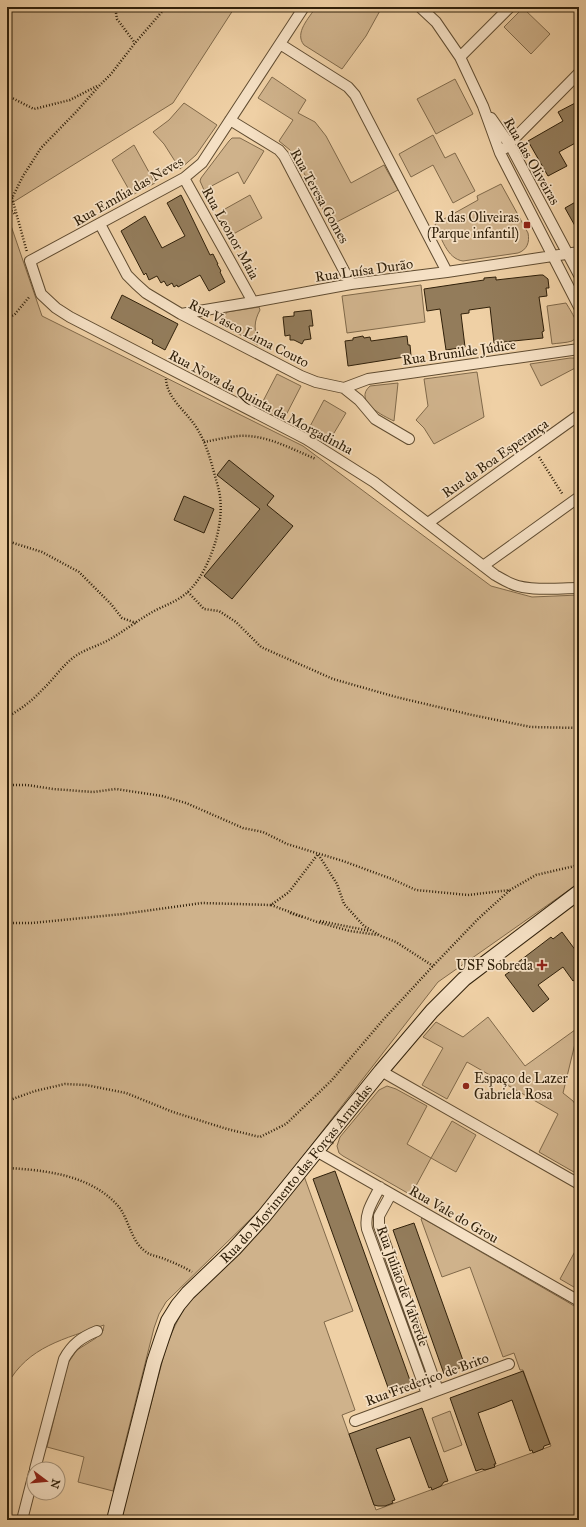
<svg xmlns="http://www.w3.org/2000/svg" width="586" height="1527" font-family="'IM FELL Great Primer',serif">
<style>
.green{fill:#cfb28b;stroke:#80694a}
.building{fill:#937c5b;stroke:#30200a}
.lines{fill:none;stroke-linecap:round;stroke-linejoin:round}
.street-casing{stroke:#604c31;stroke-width:12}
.secondary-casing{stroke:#30200a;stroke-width:16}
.path{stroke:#30200a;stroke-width:2.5;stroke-dasharray:1 2;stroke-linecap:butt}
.street{stroke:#f5e0c4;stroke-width:10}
.secondary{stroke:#f5e0c4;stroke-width:14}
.poi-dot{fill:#8f2418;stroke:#f5e0c4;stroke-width:1.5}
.labels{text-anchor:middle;stroke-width:3.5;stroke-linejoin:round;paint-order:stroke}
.street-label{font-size:14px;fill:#30200a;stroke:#f5e0c4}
.poi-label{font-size:14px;fill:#30200a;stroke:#f5e0c4;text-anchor:end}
</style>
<rect width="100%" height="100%" fill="#efd0a5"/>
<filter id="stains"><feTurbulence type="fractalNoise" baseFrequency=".005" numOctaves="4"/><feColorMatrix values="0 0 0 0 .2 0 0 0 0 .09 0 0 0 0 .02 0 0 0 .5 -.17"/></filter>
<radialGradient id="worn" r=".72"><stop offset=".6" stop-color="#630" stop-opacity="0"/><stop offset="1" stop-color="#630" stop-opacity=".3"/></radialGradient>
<path class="green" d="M7,7H235L173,103L7,206Z
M316,7H382L366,36L342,69L304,45C294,33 309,18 316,7Z
M523,8L550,34L531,54L504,27Z
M272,77L306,100L298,113L315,122L326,136L351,183L384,165L398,190L331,225L294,154L290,150L279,141L293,120L258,98Z
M455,79L473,114L436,134L417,99Z
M184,103L217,125L196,155L180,169L164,144L153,132L169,120Z
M433,135L445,158L455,153L475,191L453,203L433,165L411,177L399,154Z
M232,138H240L264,151L244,184L238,172L204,190L200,181L201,178L229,141Z
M134,145L155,183L132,195L112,160Z
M501,184L528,233C530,242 527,250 518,253L463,261C447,259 441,237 435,224L478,200L477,196Z
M250,195L262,218L228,237L216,214Z
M7,214L42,316L303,446L491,586L532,597L579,595V883L438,982L265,1205L166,1302L159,1314L154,1328L113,1491L78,1482L84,1457L47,1447L68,1363L77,1350L96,1338L103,1331L104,1325C65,1339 28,1346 7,1385Z
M421,285L425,322L347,333L342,296Z
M566,303C572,313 586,333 572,341C566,343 558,343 552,344L547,306Z
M259,307L260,310C254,321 253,331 260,342L258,345L223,325L222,319L227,312Z
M570,358H579V366L541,386L530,364Z
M477,372L484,417L434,444L424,428L416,420L428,406L424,379Z
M277,374L301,386L284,419L260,407Z
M398,383L394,421C383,416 353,401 370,386Z
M324,400L346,413L328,443L307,432Z
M488,1017L525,1066L579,1027L563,1093L573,1101L579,1110V1175L539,1152L558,1114L467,1062L447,1099L422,1085L443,1048L423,1037L436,1022L463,1037Z
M387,1086L396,1089L427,1106L407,1144L431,1158L452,1121L476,1135L456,1172L431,1158L411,1195L343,1156L339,1153L337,1146L340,1137L379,1090Z
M304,1176L353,1311L324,1322L355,1410L342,1415L376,1510L551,1446L523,1370H520L514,1353L503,1357L470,1267L442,1277L421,1219L422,1218L566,1301L579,1309V1520H122L125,1503L165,1351C171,1333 178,1318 188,1303Z
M579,1244V1290L560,1279Z
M450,1411L462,1445L444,1452L432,1418Z"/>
<path class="building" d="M579,101V141L559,152L567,166L548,176L528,141L563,121L558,112Z
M181,195L210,255L213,254L218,264H217L221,271L220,272L225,282L209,291L200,275L178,287L177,285L174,287L172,283L167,286L164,281L161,283L157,276L149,280L146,273L144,275L121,231L145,216L162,248L185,236L167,203Z
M579,200V233L565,208Z
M540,275H543L548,279L549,288H546L547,296L539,297L544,331L542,332L543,338L494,343L490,307L469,310V313L461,314L465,347L446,350L440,309L427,311L424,289L484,280V278L496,277V280Z
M122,295L178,324L165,350L152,343L153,340L111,318Z
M311,310L313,326H309L311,339L304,340L302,344L294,340H290V335L285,336L283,317L294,316V312Z
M363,336L364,338L370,337L371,341L407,336L408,345H410L411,356L348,366L345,341L353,340V338Z
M229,460L274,496L267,505L293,526L232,599L204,576L260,509L217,475Z
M184,496L214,509L204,533L174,520Z
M562,932L579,955V977L573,981L563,967L538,985L549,999L533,1012L505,975L515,968L513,966L551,937L553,939Z
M335,1171L412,1386L390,1393L313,1179Z
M414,1223L465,1366L444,1374L393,1230Z
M523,1371L550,1444L544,1446L543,1449L533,1453L532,1450L530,1451L512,1400L495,1407L478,1413L496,1464H494L495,1467L485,1470L482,1469L476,1471L450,1398Z
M422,1408L448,1481L444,1482L441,1486L432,1490L431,1487L429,1488L410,1437L376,1449L395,1500L392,1501L393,1503L385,1506H378L374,1505L349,1434Z"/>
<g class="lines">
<g class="street-casing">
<path id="street" d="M304,7L202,163L184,178L30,261L41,294L56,308L70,317L306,439L374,482L495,575C502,579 510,584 518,586C537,591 559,588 579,588
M420,7L436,22L460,57L483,106L500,153L579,307
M280,44L348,87L355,95L447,272
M460,57L510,7
M491,118L510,145L579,275
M230,120L279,150L284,156L351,284
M504,149L579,73
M184,178L253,302
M100,224L127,275L136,284L146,293L181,314L301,376L316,382L344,388L359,400L375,419L409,439
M181,314L253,302L351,284L447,272L579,252
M344,388L368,379L579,349
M428,523L579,415
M483,566L579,497
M381,1071L579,1184
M316,1151L579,1301
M380,1187C373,1201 364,1213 367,1229L427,1394
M391,1194L379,1216V1226L438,1390
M355,1421L509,1364
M35,1469L64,1359C72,1344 82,1337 97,1331
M22,1520L34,1473"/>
</g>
<g class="secondary-casing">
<g id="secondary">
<path id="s1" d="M114,1520L154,1362L162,1338L168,1321L178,1305L188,1293L234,1249L264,1216L381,1071L432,1011L464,979L579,892"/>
</g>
</g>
<path class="path" d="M115,7L117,19L135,43
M7,98H12L34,109L70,100L97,86
M7,186L12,198L23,176L41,148L76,112L100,85L111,74L135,43L166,7
M12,198L27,252
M7,207L15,214
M7,319L15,314L30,296
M204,442C215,440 227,437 238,436C266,434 291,449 316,459
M539,457L563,495
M7,541L42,552L79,572L111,604L122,618L136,623
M188,592L204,609L219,611L236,622L261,647L333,679L396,697L472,715L531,727L579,728
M7,717C20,710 33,700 43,689C55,678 63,664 77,655C88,648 101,645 112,638C127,629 141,618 156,610C164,606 172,603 180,598C199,586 210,560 216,540C221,521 223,502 217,483C212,466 208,447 199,432C190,414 167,400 166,379
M7,785H27L53,789L93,792L116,789L162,796L186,803L243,828L263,832L287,844L343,861L392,879L416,890L468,895L510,890L536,875L579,865
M271,905L317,922L350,931L378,935
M290,913L302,917
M320,921L370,931
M7,923H32L123,914L202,903L271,905L289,892L318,854L337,884L344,904L364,926L381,936L396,942L433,966
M7,1101L35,1091L65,1084L86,1085L126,1093L173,1112L227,1129L260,1137L286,1124L331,1081L383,1020L433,966L478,919L510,890
M7,1168C45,1170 92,1175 119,1207C129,1220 131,1241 145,1251C149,1255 156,1256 162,1258C172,1262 182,1266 192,1272"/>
<use href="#street" class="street"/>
<use href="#secondary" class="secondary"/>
</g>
<g class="poi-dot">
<rect x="523" y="221" width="8" height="8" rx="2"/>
<path d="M540 959h4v4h4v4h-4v4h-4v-4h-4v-4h4z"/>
<circle cx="466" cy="1086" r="4"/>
</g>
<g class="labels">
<g class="street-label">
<text transform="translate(532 161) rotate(60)" y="5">Rua das Oliveiras</text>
<text transform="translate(128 191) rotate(-30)" y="5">Rua Emília das Neves</text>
<text transform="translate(320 196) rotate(61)" y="5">Rua Teresa Gomes</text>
<text transform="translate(231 233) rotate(61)" y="5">Rua Leonor Maia</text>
<text transform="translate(364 270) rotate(-8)" y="5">Rua Luísa Durão</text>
<text transform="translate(249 333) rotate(27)" y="5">Rua Vasco Lima Couto</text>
<text transform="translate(459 352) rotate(-8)" y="5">Rua Brunilde Júdice</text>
<text transform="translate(261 402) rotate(28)" y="5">Rua Nova da Quinta da Morgadinha</text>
<text transform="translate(495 458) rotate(-35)" y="5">Rua da Boa Esperança</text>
<text dy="5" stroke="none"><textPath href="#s1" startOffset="402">Rua do Movimento das Forças Armadas</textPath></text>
<text transform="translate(454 1214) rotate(30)" y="5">Rua Vale do Grou</text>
<text transform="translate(403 1286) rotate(70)" y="5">Rua Julião de Valverde</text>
<text transform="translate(427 1379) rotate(-20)" y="5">Rua Frederico de Brito</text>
</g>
<g class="poi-label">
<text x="519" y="222">R das Oliveiras<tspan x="519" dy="16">(Parque infantil)</tspan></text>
<text x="533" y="970">USF Sobreda</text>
<text x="474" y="1083" text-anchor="start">Espaço de Lazer<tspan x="474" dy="16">Gabriela Rosa</tspan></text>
</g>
</g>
<rect width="586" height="1527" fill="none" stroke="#efd0a5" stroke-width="24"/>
<rect x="8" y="8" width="570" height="1511" fill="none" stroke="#30200a" stroke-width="2"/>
<rect x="12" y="12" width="562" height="1503" fill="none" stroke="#30200a"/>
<g transform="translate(46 1481) rotate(106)"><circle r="19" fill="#f5e0c4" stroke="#a6937a"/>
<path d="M0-3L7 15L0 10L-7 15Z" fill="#8f2418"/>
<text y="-6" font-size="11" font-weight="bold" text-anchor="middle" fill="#30200a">N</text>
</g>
<rect width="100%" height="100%" filter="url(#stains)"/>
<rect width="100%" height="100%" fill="url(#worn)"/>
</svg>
